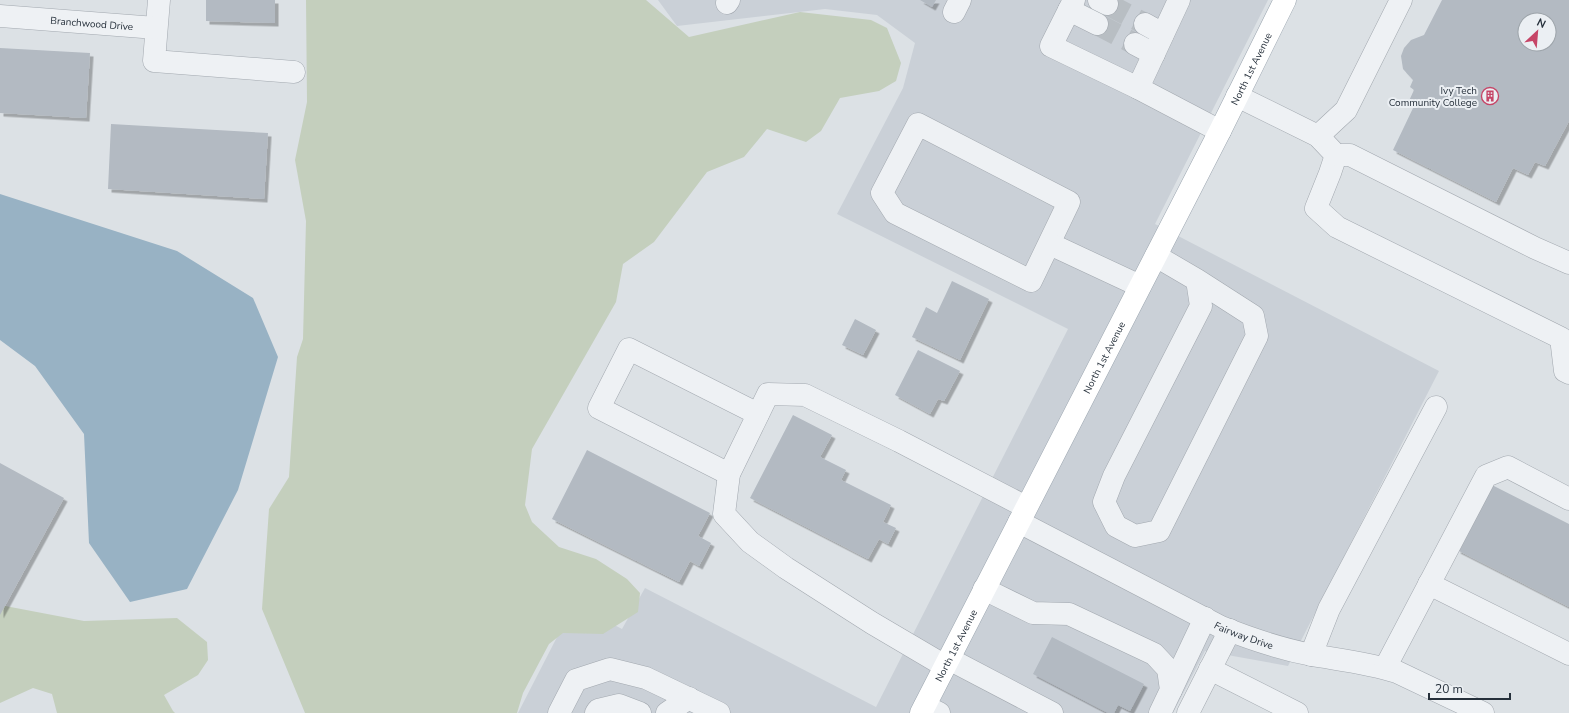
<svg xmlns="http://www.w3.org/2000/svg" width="1569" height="713" font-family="'Nunito Sans',sans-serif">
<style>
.built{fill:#cad0d7}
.green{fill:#c4cfbd}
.water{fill:#98b2c4}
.building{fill:#b3bac2;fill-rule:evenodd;filter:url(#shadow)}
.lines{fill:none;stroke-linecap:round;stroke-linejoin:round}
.minor-tunnel{stroke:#b8bec3;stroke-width:22;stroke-dasharray:22 11;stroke-linecap:butt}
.minor-casing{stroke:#a2a8af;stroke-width:23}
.major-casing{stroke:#9ca6b0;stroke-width:23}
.minor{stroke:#eef1f4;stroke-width:22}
.major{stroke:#fff;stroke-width:22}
.labels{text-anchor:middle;stroke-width:4;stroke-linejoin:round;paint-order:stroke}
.street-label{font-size:10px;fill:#26303b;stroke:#ebeff3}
.poi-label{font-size:10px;fill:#26303b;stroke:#ebeff3;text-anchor:end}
</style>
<defs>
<filter id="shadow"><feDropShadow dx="3.5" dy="3.5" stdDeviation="0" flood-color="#0004"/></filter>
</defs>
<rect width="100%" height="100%" fill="#dce1e5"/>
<path class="built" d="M658,0H1268L1155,224L1439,371L1288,666L1205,651L1173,713H518L574,604L622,629L645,588L876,707L1068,329L837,214L903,88L915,43L877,15L825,9L677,26Z"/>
<path class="green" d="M306,0H646L689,37L800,12L871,20L887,28L901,63L896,81L879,91L840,98L821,131L806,142L767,129L744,157L707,172L654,242L623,264L616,302L532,449L525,505L532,522L559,547L596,559L627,579L640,593L638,612L603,634L563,633L549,644L523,693L517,713H305L262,609L269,509L289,477L297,357L303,339L306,221L295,160L307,102Z
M0,605L84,621L177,618L207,642L208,660L198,675L164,695L173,711L175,713H57L52,694L33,688L0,703Z"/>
<path class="water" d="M0,194L177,251L253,298L278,357L238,490L187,589L130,602L89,543L84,434L35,366L0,340Z"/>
<path class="building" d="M206,0H275V23L206,21Z
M920,0H936L932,7Z
M1442,0H1569V121L1545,166L1535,162L1528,175L1513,168L1496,202L1393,150L1414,106L1408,103L1414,90L1410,87L1413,80L1403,69L1401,56L1404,48L1411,40L1424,35ZM1525,20H1549V44H1525Z
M0,48L90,53L86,118L0,113Z
M111,124L268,133L264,199L108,189Z
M952,281L989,299L960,360L912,337L926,307L937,313Z
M855,319L876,330L863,355L842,345Z
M918,350L960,371L944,401L938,399L930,414L895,395Z
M793,415L832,435L820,457L846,470L841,480L891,505L883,522L896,528L888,544L879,539L868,559L750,498Z
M587,450L710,513L698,536L711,543L699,566L690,561L679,582L552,519Z
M0,463L64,498L0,615Z
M1490,484L1569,524V607L1457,550Z
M1052,637L1144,684L1130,711L1118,705L1114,713H1108L1033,674Z"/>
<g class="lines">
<path class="minor-tunnel" d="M1107,4L1145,24
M1097,24L1135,44"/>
<g class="minor-casing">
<g id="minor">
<path d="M159,0L154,61L294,72"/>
<path d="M1074,0L1051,46L1138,88L1220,131"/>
<path d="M1099,0L1107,4"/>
<path d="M727,3L729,0"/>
<path d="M1069,10L1097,24"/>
<path d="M954,12L960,0"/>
<path id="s1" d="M0,16L156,28"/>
<path d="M1145,24L1163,34"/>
<path d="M1135,44L1154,54"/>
<path d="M1138,88L1179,0"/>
<path d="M1237,96L1318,136L1336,155L1330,173L1316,208L1337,227L1561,338L1565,371L1569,373"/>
<path d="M918,124L1069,202L1031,281L895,213L882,193Z"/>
<path d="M1318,136L1346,110L1401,0"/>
<path d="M1336,155H1350L1535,248L1569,263"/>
<path d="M1050,244L1140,286"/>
<path d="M1156,256L1197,280L1253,316L1257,336L1159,531L1135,536L1116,526L1104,502L1114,476L1201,306L1197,280"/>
<path d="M729,474L599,408L629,349L758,414"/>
<path id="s2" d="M1019,522L1221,627C1251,639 1281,649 1312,655C1341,660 1369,663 1397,672L1483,713"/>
<path d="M1429,584L1569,654"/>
<path d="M984,589L1033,613L1069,614L1154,654L1168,669L1171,690L1160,713"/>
<path d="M1311,655L1329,609L1436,407"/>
<path d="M949,659L1052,713"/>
<path d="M945,666L872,623L786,568L750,542L724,514L729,474L768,394L805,395L899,441L1026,507"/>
<path d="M1385,668L1486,476L1508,467L1569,499"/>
<path d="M1210,669L1297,713"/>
<path d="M1171,690L1205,618"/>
<path d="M925,706L939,713"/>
<path d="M559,713L576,680L610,669L646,678L719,713"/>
<path d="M596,713L598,710L619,705L640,713"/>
<path d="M667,713L689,698"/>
<path d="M1188,713L1230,630"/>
</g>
</g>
<g class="major-casing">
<g id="major">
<path id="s3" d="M921,713L1220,131L1285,0"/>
</g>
</g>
<use href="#minor" class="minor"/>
<use href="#major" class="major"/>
</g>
<defs>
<g id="building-ring" transform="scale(0.9)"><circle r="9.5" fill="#ebeff3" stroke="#c64567" stroke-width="1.5"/><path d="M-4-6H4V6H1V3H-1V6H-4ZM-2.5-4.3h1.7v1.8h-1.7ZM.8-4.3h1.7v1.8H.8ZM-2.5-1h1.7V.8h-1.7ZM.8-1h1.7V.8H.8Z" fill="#c64567"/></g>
</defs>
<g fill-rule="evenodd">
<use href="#building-ring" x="1490" y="96"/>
</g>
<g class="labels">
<g class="street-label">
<text dy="4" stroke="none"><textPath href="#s1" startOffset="92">Branchwood Drive</textPath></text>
<text dy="4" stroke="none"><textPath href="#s3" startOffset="724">North 1st Avenue</textPath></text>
<text dy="4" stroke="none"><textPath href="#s3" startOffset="400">North 1st Avenue</textPath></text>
<text dy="4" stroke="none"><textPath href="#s2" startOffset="252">Fairway Drive</textPath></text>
<text dy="4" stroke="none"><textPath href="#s3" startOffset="76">North 1st Avenue</textPath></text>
</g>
<g class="poi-label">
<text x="1477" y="94">Ivy Tech<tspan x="1477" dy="12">Community College</tspan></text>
</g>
</g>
<g transform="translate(1537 32) rotate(26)"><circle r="19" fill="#ebeff3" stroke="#9ca3a9"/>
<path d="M0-3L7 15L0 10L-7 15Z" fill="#c64567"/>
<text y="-6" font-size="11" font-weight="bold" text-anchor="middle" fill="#26303b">N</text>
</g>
<path d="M1429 693v6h81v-6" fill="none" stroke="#26303b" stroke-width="2"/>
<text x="1435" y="693" font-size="12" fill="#26303b" stroke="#ebeff3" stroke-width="3" paint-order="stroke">20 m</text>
</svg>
